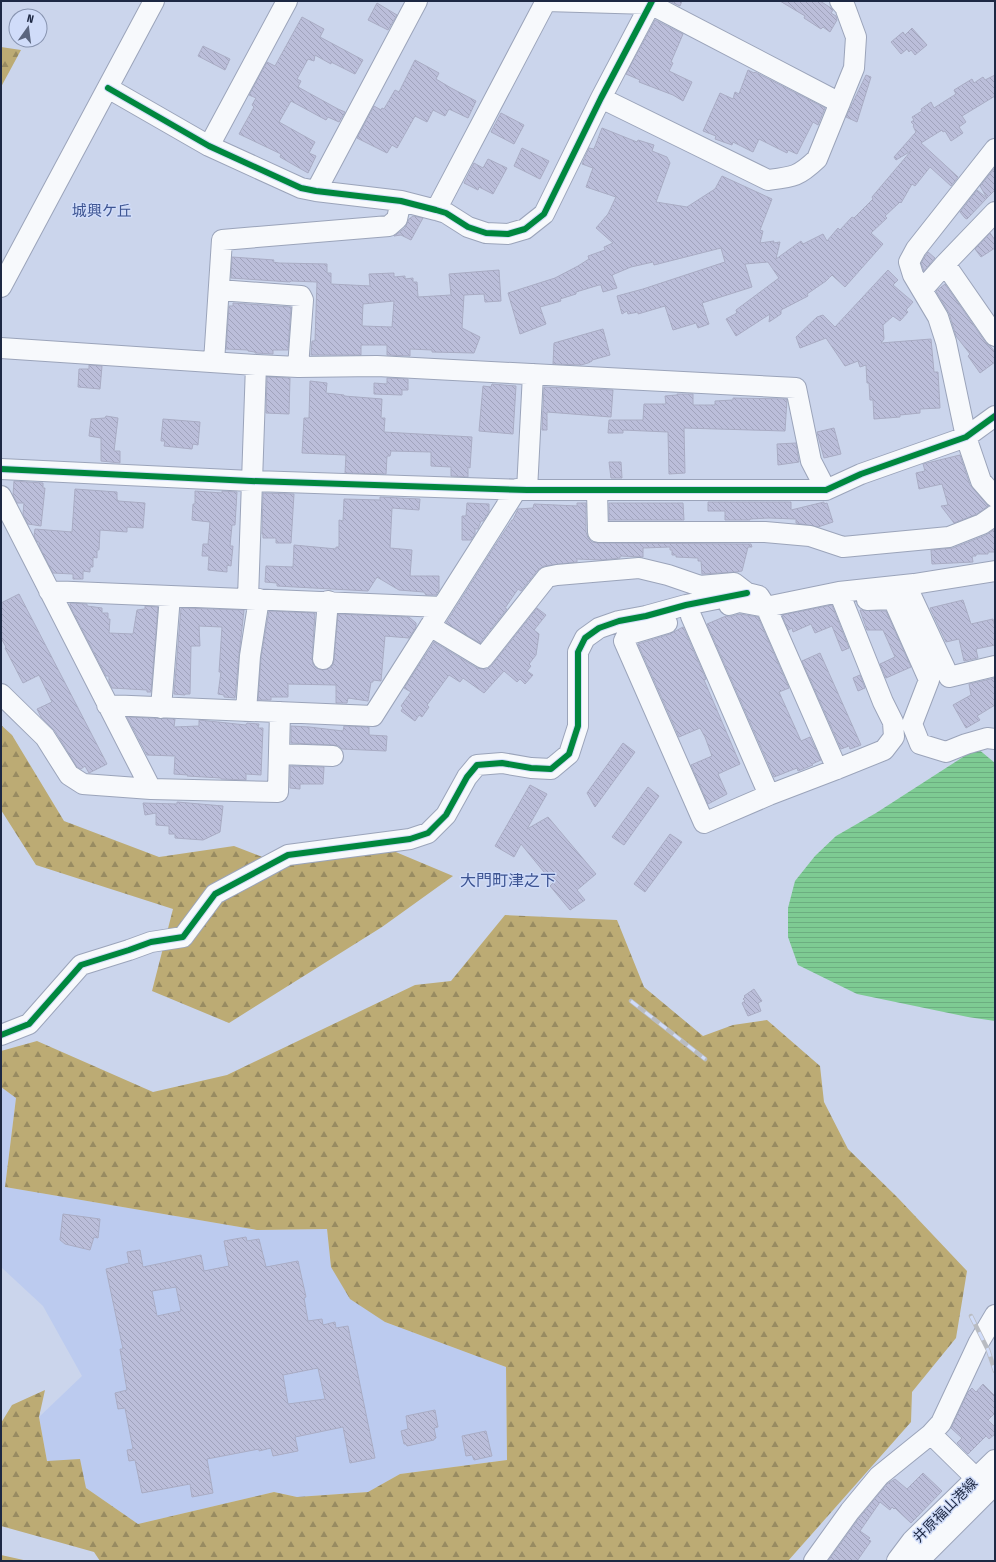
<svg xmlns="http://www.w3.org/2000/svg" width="996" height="1562" font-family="'Fira Sans Condensed','Noto Sans JP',sans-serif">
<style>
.built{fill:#bccbef}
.forest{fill:url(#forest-firs)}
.water{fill:url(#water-rules)}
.building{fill:url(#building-back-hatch);stroke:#a9acc4;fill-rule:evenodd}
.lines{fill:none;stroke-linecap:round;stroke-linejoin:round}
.minor-casing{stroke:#9ba4ba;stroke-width:22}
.major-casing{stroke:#9ba4ba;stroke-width:24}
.minor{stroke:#f7f9fc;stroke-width:20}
.major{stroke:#f7f9fc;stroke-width:22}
.rail-casing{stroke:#b9bcc2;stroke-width:4.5}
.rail{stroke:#d0dcf9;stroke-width:3;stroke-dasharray:9;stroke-linecap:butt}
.cycleway-casing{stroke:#d0dcf9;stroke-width:8}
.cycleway{stroke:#00873e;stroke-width:6}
.labels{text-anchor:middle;stroke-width:3;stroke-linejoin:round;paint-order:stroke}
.street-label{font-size:14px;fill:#1d2843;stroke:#d0dcf9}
.neighbourhood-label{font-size:15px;fill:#3d5492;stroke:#d0dcf9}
.quarter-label{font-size:16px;fill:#3d5492;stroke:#d0dcf9}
</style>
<defs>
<pattern id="forest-firs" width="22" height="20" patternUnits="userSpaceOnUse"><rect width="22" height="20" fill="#bcab74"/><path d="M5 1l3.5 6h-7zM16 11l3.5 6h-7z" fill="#988b61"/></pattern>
<pattern id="water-rules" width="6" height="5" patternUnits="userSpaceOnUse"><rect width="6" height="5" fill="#7ecb93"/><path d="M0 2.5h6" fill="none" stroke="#6cae80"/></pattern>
<pattern id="building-back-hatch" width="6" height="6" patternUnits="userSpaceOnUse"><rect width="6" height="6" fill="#bbbeda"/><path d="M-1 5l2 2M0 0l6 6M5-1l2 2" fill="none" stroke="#a0a3bc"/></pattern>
</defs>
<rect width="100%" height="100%" fill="#cbd5ec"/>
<path class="built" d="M1,1087L16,1098L5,1187L257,1230L327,1229L331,1267L385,1322L506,1367L507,1460L400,1474L368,1492L297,1497L274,1492L138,1524L47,1461L39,1417L82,1376L43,1306L1,1267Z"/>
<path class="forest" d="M1,47L21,50L1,87Z
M1,725L12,735L64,821L159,857L234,846L286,866L360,837L453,876L382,927L229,1023L152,991L173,909L36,865L1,810Z
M505,915L617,920L644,987L703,1036L733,1025L767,1020L820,1066L824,1102L848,1149L898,1198L967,1271L956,1338L912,1392L911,1422L788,1561H100L94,1552L1,1526V1423L12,1405L45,1390L39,1417L47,1461L80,1459L86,1488L138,1524L274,1492L297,1497L368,1492L400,1474L507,1460L506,1367L385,1322L350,1299L331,1267L327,1229L257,1230L5,1187L16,1098L1,1087V1051L37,1041L153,1092L227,1075L415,985L451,981Z
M1,1555L28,1561H1Z"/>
<path class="water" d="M977,748L995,763V1021L968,1017L857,994L798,965L788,937V908L795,881L815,856L836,836L876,813Z"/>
<path class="building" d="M669,1H682L680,6Z
M780,1H820L831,8L833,10L831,13L836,16L837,20L830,32L823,27L821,29L804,18L805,16Z
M377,3L397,15L388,30L368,20Z
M302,17L324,29L320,37L363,60L355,74L331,62V64L315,55L314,61L308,59L297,79L301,81L298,87L338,109L345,112L339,122L328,117L326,120L291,101L279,122L315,142L309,153L316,156L308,173L280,157L281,154L239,134L254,107L252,105L256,98L249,95L267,62L275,66Z
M655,20L683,34L671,62L673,63L669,71L692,82L683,101L673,95L639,82L640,80L626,74Z
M912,28L927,45L915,55L911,50L909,52L907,49L901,54L891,42L903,32L905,35Z
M203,46L230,59L225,70L198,56Z
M415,60L439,73L436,79L451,88L476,101L468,118L449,109L445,116L433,110L427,122L415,116L397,148L392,145L387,153L357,138L374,106L381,110L382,108L384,109L395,90L399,92Z
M748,70L754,73L755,72L825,108L818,125L813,122L797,154L788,150L787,153L759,139L753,152L733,142L732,145L715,139L716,136L703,131L720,93L733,99L735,92L739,94Z
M866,75L871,77L857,122L846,117Z
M995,75V96L962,116L966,122L959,127L963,133L951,141L945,131L943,132L942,130L921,143L958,177L951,186L930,167L915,186L912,184L901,203L900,202L885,216L887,218L871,233L883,244L845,287L832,275L826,281L807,294L808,296L781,310V314L769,322L770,314L736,336L726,319L737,313L736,310L779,278L768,262L745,264L752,287L702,303L709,324L698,328L696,323L673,330L665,306L638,314V312L628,314L627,311L622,314L617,296L643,289L725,262L721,248L654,265L653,262L631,267L612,275L617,288L603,292L601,285H599L576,292V294L560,299L561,301L540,307L546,324L520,334L508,293L555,278L578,266L589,259L588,256L605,250L604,247L613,243L596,228L608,214L616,197L586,187L593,168L582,164L589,148L594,149L602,128L637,142L638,140L654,145L652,151L667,157L670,163L656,202L687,207L715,189L722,176L772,199L760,230L763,231L760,243L774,241L773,243L780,242L776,259L801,241L803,244L823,234L827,241L838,228L840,230L852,217L854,218L873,199L872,197L911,151L896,160L894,157L916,132L913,126L914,125L911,122L914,120L912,117L922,111L921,109L931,102L934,108L956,94L954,90L972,79L974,83L983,77L985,80Z
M501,113L524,125L514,144L491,132Z
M522,148L549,161L540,179L514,166Z
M488,159L507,168L493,194L479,187L478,190L464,183L474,163L483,168Z
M994,169L995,171V190L987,198L980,186Z
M977,190L987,198L967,219L965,218L960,212Z
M413,216L423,218L411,240L401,235L394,236L405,228L409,219Z
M990,233L995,240V248L981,257L975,249Z
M928,252L935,258L924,271L921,263Z
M232,257L274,260L273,262L279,263L327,264V273H331V284L370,286L369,274L394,273V277L405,276V279L413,278V282H417L418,297L451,295L449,274L499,270L501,301L485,302L484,294L464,295L462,328L480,337L474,353L432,352V350L410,349V356L387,355V345H361V355H311L312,341H315L317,282L291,281L290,282L231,278ZM394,301L392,327L362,326L363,304Z
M888,270L898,280L893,285L913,302L906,310L908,312L900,321L893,316L883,325L884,339L881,343L931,339L934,372H938L940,408L920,409V413L900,415V417L874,419L873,400H870L869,383H867L866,365L860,367L858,361L845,366L826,338L800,348L796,337L817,317L823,315L835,327Z
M945,284L986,343L991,347L995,352V362L980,373L968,356L970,354L956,336L949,313L936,291Z
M233,303L291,307L288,350H273V354L255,353V352L248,351V350L226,349L229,306H233Z
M603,329L610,355L592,360V361L588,363L581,365L553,364L554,343Z
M89,365L102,366L100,389L78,387L79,369H89Z
M267,377L290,378L289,414L266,413Z
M387,378L408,379V390H402V395L374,394V383L387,384Z
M310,381L327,383L326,393L344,395V396L382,399L381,418H385L384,432L472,437L470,468L468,467V477L451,476V467L431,466V452L391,451L390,456H387L386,474L345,473L346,455L302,453L304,418H309Z
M492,384L516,386L513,434L479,431L483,386L491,387Z
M544,387L613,390L611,417L547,412V430H542Z
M677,394H693V405H715V401L733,400V398L787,399L785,431L684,428L685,473L669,474L668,432L623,430V433H608L609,420H643L644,404H666L665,396L677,395Z
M106,416L118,418L114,451H120V463L101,461V438L89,436L91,419L105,418Z
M163,419L200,422L198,445L193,444L192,449L164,446L165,441H161Z
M834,428L841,454L824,458L817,432Z
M796,443L799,462L778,465L777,444Z
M960,455L970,485L988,506L977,514L954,523L941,506L948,505L942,484L919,489L916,473L925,471L923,464Z
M609,462H621L622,478H611Z
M14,481L43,483V488H45L41,526L28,524L23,514L24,503H17L13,495Z
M75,489L117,492V500H118V501L145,503L143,528L127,527V532L100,530L99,550H97V558L93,557V567H90V572L83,571V579H73V574L53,573L39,546V542H37L34,536L35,529L72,532Z
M195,491L222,493V491L237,492L235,525H232L230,546H233L231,566L227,565V572L208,570L209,556H202L203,544H208L210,522L192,520L193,504H195Z
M263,493L294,494L291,543H276V538H263V534H262Z
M380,497L420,499L419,510L392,508L390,548L412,550L410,576H439V590L436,595H426L424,592L399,590L377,577L368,591L277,586V583L265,582L266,566L293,567L294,545L326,548L336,549V547H339V520L343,521L344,499L380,500Z
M708,502H791V510L824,502V504L827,503L833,522L818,527L796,523V519L769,518L750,519V520H725V511H708Z
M467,503L489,504V512L483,521H481L478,529H475V534L471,540H462V516H466Z
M577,503H586V532L588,538L592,542L598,543L751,544L752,547H748L742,571L736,572L702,574L701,561H698V558L676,557V555H672V550H670V547L643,548V557L620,556V558L602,560L577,559V562L544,566L538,570L521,591L518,589L505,608L507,609L480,643L446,623L494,547L512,520H513L518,509L533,508L534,504L577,506Z
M609,503H683L684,520H609Z
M995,529V552H988V554H976V556H972L973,562L932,564L931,550L953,548L986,535Z
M19,594L107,764L89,773L85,766L81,769L77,767L55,731L41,717L37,709L52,702L39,675L23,683L5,648L6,647L1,638V603Z
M963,600L971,624L993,619L994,624L995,623V645L976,649L978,658L964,661L959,639L946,642L930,608Z
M70,603L87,604V606L102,608V613H108V619H110L109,633L133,634L137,610L145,609V606L158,607L151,692H147V690L112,688L109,682V676H106L70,606Z
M832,605L849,648L842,651L832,626L815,633L811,624L793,632L792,628L788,630L782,615Z
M181,608L244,610L239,655L235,698L224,697V695L218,694L221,672H219L222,627L199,626L200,646H191L190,694H185V695L174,694Z
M537,608L546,615L534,630L539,634L536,655L529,664L531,666L527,671L533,675L525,684L520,679L517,682L504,671L484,693L463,678L460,682L449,675L427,705L429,707L422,717L419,715L415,721L401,711L403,708L401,706L411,692L404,688L434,642L477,668L482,669H487L492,665Z
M860,610L886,611L911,667L886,678L880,664L895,657L883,630H867Z
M269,611L315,613L312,658L313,664L316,668L322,670L328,669L333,665L334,660L338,614L409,617L416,623V627L409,638L385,636L381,681L373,680V682H371L368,701L348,698L347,703H336V685L288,684V697H271V700H258L261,657Z
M740,614L758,617L789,688L779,692L801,741L810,737L821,760L812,764L813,765L798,771L797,768L774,777L707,624L726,616L729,617Z
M683,627L706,679L704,680L740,764L718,774L727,794L708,804L691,765L712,756L705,737L700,728L679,737L638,644L670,634Z
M820,653L861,745L850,749L849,746L841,749L802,661Z
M860,675L865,688L858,691L853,678Z
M995,678V705L977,716L980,720L966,728L953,705L971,695L969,684Z
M127,717L175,719L174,727L199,726V720L246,725L247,723L259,724L258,728H263L261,775L246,774V780L221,779V778L187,776L188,775L174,774L175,756L147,755Z
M291,726L309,727L343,731L344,726L369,727V735L387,736L386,751L342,749L339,746L333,745L291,743Z
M623,743L635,752L595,807L587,793Z
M290,766L324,767L323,784H300V789L290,788Z
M530,785L547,794L527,829L548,817L596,874L577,890L585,900L570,910L550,886L553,883L521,844L514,857L495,846Z
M648,787L659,796L624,845L612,837Z
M177,802L223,806L220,832L203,840L175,838V834H169V826L156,825V813L145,815L143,803L177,804Z
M670,834L682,842L645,892L634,884Z
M754,989L762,1001L758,1003L761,1011L748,1016L742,1003L745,1001L743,999L745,997L744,996Z
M63,1214L100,1219L98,1238L94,1237L90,1250L65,1244L60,1240Z
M246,1237L247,1241L259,1239L266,1267L298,1261L306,1297L304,1298L308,1321L322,1319L323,1325L335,1322L336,1328L348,1326L375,1458L350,1463L343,1427L295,1437L298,1451L273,1456L271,1448L259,1451V1449L207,1459L213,1493L192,1497L190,1484L142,1493L135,1460L129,1461L127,1450L133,1449L125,1408L118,1409L115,1393L127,1390L120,1349H123L106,1269L129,1263L127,1252L140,1250L143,1267L201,1255L204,1271L229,1266L224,1241ZM176,1287L181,1311L157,1316L152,1291ZM318,1368L325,1399L288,1404L283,1375Z
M983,1384L995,1396V1413L988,1420L995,1427V1434L989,1439L986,1436L968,1454L957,1443L962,1438L951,1428L968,1392L972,1388L976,1392Z
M435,1410L438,1427L434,1428L436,1438L434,1439V1440L407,1446L406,1444H404L401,1431L408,1429L406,1416Z
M486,1431L492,1456L474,1460L472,1455L466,1456L462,1436Z
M923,1473L942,1491L911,1523L895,1508L894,1509L892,1507L890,1510L880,1502L860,1531L870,1538L868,1540L871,1541L857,1561H828L859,1518L887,1484L895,1479L907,1489Z"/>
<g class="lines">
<g class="minor-casing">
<path id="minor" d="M546,1L650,4L840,103
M108,88L209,146L301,188L316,191L401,201L436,210L446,213L468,227L486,233L508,234L525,229L544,214L601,98L652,1
M601,98L768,180C793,177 798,177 817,159L854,68L856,37L845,7L840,1
M209,146L287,1
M995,149L916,249L909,262L913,275L938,317L946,342L966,437L981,481L995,497
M316,191L417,1
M436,210L546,1
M945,264L995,336
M1,287L154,1
M219,290L301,296L303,300L298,367
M922,290L945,264L995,212
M1,348L256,365L298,367L377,366L796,388L811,461L826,490
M214,362L222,240L389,226L397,219L401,201
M1,469L251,481L527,490H826L861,474L966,437L995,416
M527,490L533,374
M597,490L598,532H765L810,536L843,547L949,537L982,524L995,515
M1,496L151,789
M906,585L949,677L995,666
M49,591L442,607
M248,598L256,365
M867,600L893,599L929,680L912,724L920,744L946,752L966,744L987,738L995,739
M729,605L739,602L766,607L839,592L914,584L995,571
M691,616L769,795
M667,623L627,635L624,641L704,823L769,795L837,769L884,750L894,737L893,722L883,702L839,592
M430,626L483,658L547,577L557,575L639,568L668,575L700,586L734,583L747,593L759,596L766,607L837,769
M323,659L328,601
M1,694L45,737L69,775L83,784L151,789L278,792L280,712
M107,705L373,716L517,489
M161,708L170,596
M246,711L250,656L259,599
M279,754L333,756
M1,1035L29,1024L81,965L129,950L151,942L183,937L215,894L288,855L410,839L428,833L446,815L467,777L477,765L502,763L531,768L551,769L569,754L578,726V652L585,638L599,628L619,621L646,616L686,605L747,593
M931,1434L988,1490
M814,1561L850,1511L879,1476L931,1434L941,1423L979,1342L995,1315"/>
</g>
<g class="major-casing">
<path id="major" d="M898,1561L913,1541L995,1461
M917,1561L995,1483"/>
</g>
<use href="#minor" class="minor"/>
<use href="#major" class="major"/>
<g class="rail-casing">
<path id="rail" d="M631,1001L705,1059
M971,1316L988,1350L995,1371"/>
</g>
<use href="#rail" class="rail"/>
<g class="cycleway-casing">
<path id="cycleway" d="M108,88L209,146L301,188L316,191L401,201L436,210L446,213L468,227L486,233L508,234L525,229L544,214L601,98L652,1
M1,469L251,481L527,490H826L861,474L966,437L995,416
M1,1035L29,1024L81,965L129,950L151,942L183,937L215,894L288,855L410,839L428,833L446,815L467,777L477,765L502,763L531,768L551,769L569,754L578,726V652L585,638L599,628L619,621L646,616L686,605L747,593"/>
</g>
<use href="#cycleway" class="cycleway"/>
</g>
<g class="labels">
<g class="street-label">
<text transform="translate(945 1510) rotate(-45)" y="5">井原福山港線</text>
</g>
<g class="neighbourhood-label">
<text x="102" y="216">城興ケ丘</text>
</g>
<g class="quarter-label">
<text x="508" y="886">大門町津之下</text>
</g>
</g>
<rect width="996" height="1562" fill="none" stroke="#1d2843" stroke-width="4"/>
<g transform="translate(28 28) rotate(14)"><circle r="19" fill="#d0dcf9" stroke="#8894b0"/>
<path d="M0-3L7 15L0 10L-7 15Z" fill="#5a657e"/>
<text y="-6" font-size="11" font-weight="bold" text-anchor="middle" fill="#1d2843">N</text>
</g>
</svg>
